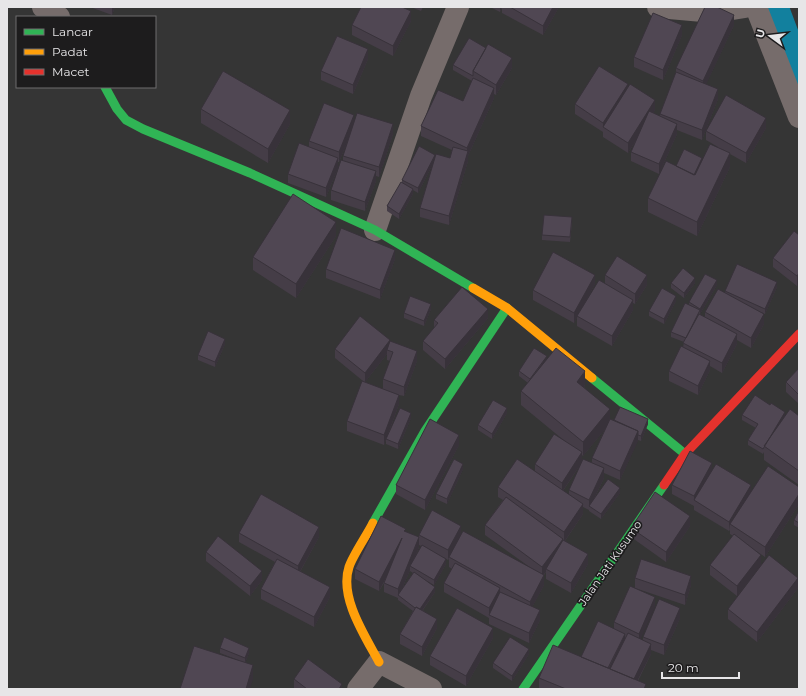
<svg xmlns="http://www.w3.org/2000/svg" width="806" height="696" font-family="Montserrat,sans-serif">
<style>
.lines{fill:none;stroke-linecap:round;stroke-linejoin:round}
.canal{stroke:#12809e;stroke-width:27}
.street{stroke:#766c6b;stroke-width:22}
.fast{stroke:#30b455;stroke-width:9}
.slow{stroke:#ff9f0a;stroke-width:9}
.jam{stroke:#e5322d;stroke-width:9}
.wall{fill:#453d47;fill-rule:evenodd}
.shaded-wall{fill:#38323a}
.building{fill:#504753;stroke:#38323a}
.labels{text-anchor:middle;stroke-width:3.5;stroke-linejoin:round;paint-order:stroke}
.street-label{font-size:11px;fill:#e7e6e8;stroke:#1d1c1d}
</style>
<rect width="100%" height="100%" fill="#353535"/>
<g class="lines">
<path class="canal" d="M775,7L799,71"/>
<path class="street" d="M43,7L59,17
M658,7L714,12L745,7
M756,7L799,117
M375,230L421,96L458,7
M358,689L379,662L431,689"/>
<path class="fast" d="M105,87L117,109L126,120L143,129L250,173L375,230L473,288
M592,378L685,454
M373,523L425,431L507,308
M523,689L664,485"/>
<path class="slow" d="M473,288L507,308L592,378
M373,523C367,535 353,555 349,567C339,597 365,636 379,662"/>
<path class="jam" d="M664,485L685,454L799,334"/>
</g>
<path class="wall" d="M90,7H115L112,15Z
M411,7H423L421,11Z
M490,7H559L543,35L502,13V8L500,12Z
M411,21L393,56L352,35V25Z
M734,25L706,84L718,99L702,140L677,130V134L659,174L631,161V152L637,139L628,153L603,137V132L575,114V104L628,88L655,110L653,113L660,117V114L676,74V68Z
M682,35L663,80L634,67V57Z
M368,59L353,94L321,80V71Z
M453,65L512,68L496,95L494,94V98L468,156V161L449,225L420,217V208L433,164L418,193L413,190V194L399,219L387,211V206L402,183V180L435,155L450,158L452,150L421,136V126L463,101L472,81L453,70Z
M201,109L290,124L268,163L201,123Z
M354,123L393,134L379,177L376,176V181L365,211L331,200V190L343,161V156L351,133L339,162H338V168L326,197L288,183V174L309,147V141Z
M766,128L746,163L730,154V167L697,236L648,212V198L702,161L718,147L706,140V131Z
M572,222L570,242L542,240V235Z
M799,235V283L797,286L773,267V258Z
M336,236L296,298L253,270V257Z
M395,259L380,299L326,278V269Z
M605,275L647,285L635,304L633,303V310L612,346L577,326V317L574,323L533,300V290L595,284L582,308L605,283Z
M671,283H695L684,298L671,288Z
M717,285L700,314V313V315L705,318V312L725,293V291L777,287L765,314L758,311L764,324L751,348L737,340V344L722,373L710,366V370L698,395L669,381V371L683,347L684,342L671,337V332L689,305V302Z
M676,301L664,324L649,316V311Z
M431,309L424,326L404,318V313Z
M488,318L445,369L423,350V341L434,328V320Z
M390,341L417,361L404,396L399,395V404L388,435L411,418L398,449L386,444V439L384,445L347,431V421L363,381L335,358V349ZM387,354V360L390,361L383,379V389L365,382Z
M225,344L215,367L198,360V355Z
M547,359L585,385L584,387L610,419L614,420L648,424L641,441L638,440L620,480L604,473V478L595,497L620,493L601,519L589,511V510L583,507V514L565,541L588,564L571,593L546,579V572L544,575V585L532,607L540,620L529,643L489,624V617V618L444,592V583L452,569L449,567V559L448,560L443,557L446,564L434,585L427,581L435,592L423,610L437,628L422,656L400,644V634L413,611L398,600V598L384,592V583L379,591L355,579V569L406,532L419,537V535L461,534L531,568L485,535V525L503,500L498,497V487L535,471V464L566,442L521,405V391L528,383L519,376V371ZM605,429L592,458V463L582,462V455L583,456ZM582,462L569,490V495L563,491ZM419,545L421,546L415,558L419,547ZM410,570V571L413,573L402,589Z
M799,368V404L786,392V382Z
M507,413L492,439L478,430V425Z
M742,415L799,416V485L764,460V452L763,454L748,445V440L756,428L742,420Z
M459,445L425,510L396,494V485Z
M463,469L447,504L436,499V494Z
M712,471L751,491L799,487V504L765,557L756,551L761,565L737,596L710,575V565L733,536L730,534V530L729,531L694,510V506L672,494V485Z
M799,510V528L794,525V520Z
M690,526L666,562L631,537V528Z
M239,533L319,537L300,572L330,597L314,627L261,599V589L275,562L239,542Z
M206,552L262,580L250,596L206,561Z
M635,578L691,585L685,605L635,588Z
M630,586L641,639L643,641V637L680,618L664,655L651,650V654L638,681L646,689H539V678L581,657L614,629V622Z
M798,588L757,642L728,619V609Z
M493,638L466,686L430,665V656Z
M220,648L249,653L245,663L253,679L238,660L220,653Z
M529,654L512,681L493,668V663Z
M294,679L342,689H294Z"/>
<path class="shaded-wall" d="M112,7H115L112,15Z
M500,7H502L500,12Z
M553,7H559L543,35V26Z
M411,11V21L393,56V46Z
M734,15V25L703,91V81Z
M682,25V35L663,80V70Z
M368,49V59L353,94V85Z
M512,58V68L496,95V85Z
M628,84V93L603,127V123Z
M494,88V98L468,156V161L449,225V216L467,152V148Z
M718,89V99L702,140V130Z
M655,100V110L628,153V143Z
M290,110V124L268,163V149Z
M354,115V125L339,162V152Z
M766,118V128L746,163V153Z
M393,124V134L379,177V167Z
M677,124V134L659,174V164Z
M730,153V167L697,236V222Z
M435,155V160L418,193V188Z
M338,158V168L326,197V188Z
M702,158V163L692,185V180Z
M376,171V181L365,211V202Z
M413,189V194L399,219V214Z
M336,222V236L296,298V284Z
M395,250V259L380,299V290Z
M799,273V283L797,286V276Z
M595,275V284L574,323V313Z
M647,275V285L635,304V294Z
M695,278V283L684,298V293Z
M717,280V285L700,314V309Z
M777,282V287L765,314V309Z
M676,296V301L664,324V319Z
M633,300V310L612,346V336Z
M431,304V309L424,326V321Z
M488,309V318L445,369V359Z
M764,314V324L751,348V338Z
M737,334V344L722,373V363Z
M225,339V344L215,367V362Z
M390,340V350H387V354L365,382V373Z
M417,351V361L404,396V387Z
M547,356V361L531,380Z
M710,361V370L698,395V386Z
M585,371V385L577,396V382Z
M399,395V404L384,445V435Z
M507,408V413L492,439V434Z
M610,409V423L583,456V442Z
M785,412V417L764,447Z
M411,413V418L398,449V444Z
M648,419V424L641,441V436Z
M638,431V441L620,480V471Z
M459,435V445L425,510V500Z
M582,452V462L562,492V483Z
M712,463V472L694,500V496Z
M463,464V469L447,504V499Z
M604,468V478L590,507L589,506V500Z
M751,485V495L730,524L729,531V522Z
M620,488V493L601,519V514Z
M799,494V504L765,557V547Z
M583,504V514L564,542V532Z
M690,516V526L666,562V552Z
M461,526V535L449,557L448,560V550Z
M319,527V537L298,575V566Z
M419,537V547L411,567L410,566V570L399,596H398V589Z
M402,538V547L379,591V582Z
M563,539V548L546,569V572L542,576V567Z
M588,554V564L571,593V583Z
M761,555V565L737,596V586Z
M446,559V564L434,585V580Z
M262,571V580L250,596V586Z
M544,575V585L530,611V602Z
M691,576V585L685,605V595Z
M798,578V588L757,642V632Z
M330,587V597L314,627V617Z
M435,587V592L419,615V610Z
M500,588V598L489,615V618V608Z
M655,597V607L639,643V634Z
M680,608V618L664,655V645Z
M540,610V620L529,643V633Z
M437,619V628L422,656V647Z
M493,628V638L466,686V676Z
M625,634V643L612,671L608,670Z
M651,644V654L633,689L632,681Z
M249,648V653L245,663V658Z
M529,649V654L512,681V676Z
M253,665V679L250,689H246Z
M342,684V689H339Z"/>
<path class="building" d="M361,7H402L411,11L393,46L352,25Z
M510,7H553L543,26Z
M705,7H717L734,15L703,81L676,68Z
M653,13L682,25L663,70L634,57Z
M337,36L368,49L353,85L321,71Z
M469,38L486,48L473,71V76L453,65Z
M488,44L512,58L496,85L473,71Z
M599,66L628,84L603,123L575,104Z
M223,71L290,110L268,149L201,109Z
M676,72L718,89L702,130L660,114Z
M473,78L494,88L467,148L421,126L438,90L463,101Z
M630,84L655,100L628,143L603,127Z
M726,95L766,118L746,153L706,131Z
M324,103L354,115L339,152L309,141Z
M649,111L677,124L659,164L631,152Z
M357,113L393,124L379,167L343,156Z
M299,143L338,158L326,188L288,174Z
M710,144L730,153L697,222L648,198L666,161L695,175Z
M419,146L435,155L418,188L402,180Z
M453,147L468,151L449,216L420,208L436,154L450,158Z
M684,149L702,158L694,175L676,166Z
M341,160L376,171L365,202L331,190Z
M401,182L413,189L399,214L387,206Z
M293,194L336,222L296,284L253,257Z
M544,215L572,217L570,237L542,235Z
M341,228L395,250L380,290L326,269Z
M794,231L799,235V273L797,276L773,258Z
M553,252L595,275L574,313L533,290Z
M617,256L647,275L635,294L605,275Z
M737,264L777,282L765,309L725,291Z
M683,268L695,278L684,293L671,283Z
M705,274L717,280L700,309L689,302Z
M599,280L633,300L612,336L577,316Z
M462,287L488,309L445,359L423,341L438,323L434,320Z
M662,288L676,296L664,319L649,311Z
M718,289L764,314L751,338L705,312Z
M410,296L431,304L424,321L404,313Z
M685,303L700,310L686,338L671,332Z
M699,314L737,334L722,363L683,343Z
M360,316L390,340L365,373L335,349Z
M208,331L225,339L215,362L198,355Z
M390,341L417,351L404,387L383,379L393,352L387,350Z
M681,346L710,361L698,386L669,371Z
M534,348L547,356L530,379L519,371Z
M556,348L585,371L577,382L610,409L583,442L521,391Z
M799,368V395L786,382Z
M362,381L399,395L384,435L347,421Z
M755,395L770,405L771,403L785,412L763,449L748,440L758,424L742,415Z
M493,400L507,408L492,434L478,425Z
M620,407L648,419L641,436L638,435V431L614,420Z
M400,408L411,413L398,444L386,439Z
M790,409L799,416V471L764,446Z
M430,419L459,435L425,500L396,485Z
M610,419L638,431L620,471L592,458Z
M554,434L582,452L562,483L535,464Z
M690,451L712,463L694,496L672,485Z
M454,459L463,464L447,499L436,494Z
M517,459L583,504L564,532L498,487Z
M583,459L604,468L589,500L569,490Z
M716,464L751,485L729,522L694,500Z
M768,466L799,487V494L765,547L730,524Z
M608,479L620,488L601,514L589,506Z
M655,492L690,516L666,552L631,528Z
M261,494L319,527L298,566L239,533Z
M506,497L563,539L542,567L485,525Z
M432,510L461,526L448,550L419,535Z
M799,510V523L794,520Z
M381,516L406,529L404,531L419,537L398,589L384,583L402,538L379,582L355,569Z
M463,531L544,575L530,602L449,557Z
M734,534L761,555L737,586L710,565Z
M218,536L262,571L250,586L206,552Z
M563,540L588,554L571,583L546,569Z
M422,545L446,559L434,580L410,566Z
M769,555L798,578L757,632L728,609Z
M277,559L330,587L314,617L261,589Z
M641,559L691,576L685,595L635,578Z
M455,563L500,588L489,608L444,583Z
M414,572L435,587L420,609L416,607L415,608L398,595Z
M630,586L655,597L639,634L614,622Z
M500,592L540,610L529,633L489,615Z
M659,599L680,608L664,645L643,637Z
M416,607L437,619L422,647L400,634Z
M457,608L493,628L466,676L430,656Z
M598,621L625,634L608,668L581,657Z
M628,633L651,644L634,679L610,669Z
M224,637L249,648L245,658L220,648Z
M510,637L529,649L512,676L493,663Z
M553,645L646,684L644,689H566L539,678Z
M194,646L253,665L246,689H180Z
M308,659L342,684L339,689H307L294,679Z"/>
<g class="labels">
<g class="street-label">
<text transform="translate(610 563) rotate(-55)" y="4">Jalan Jati Kusumo</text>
</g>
</g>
<rect width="806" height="696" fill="none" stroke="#e7e6e8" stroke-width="16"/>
<rect x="16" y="16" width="140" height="72" fill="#1d1c1d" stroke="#6e6d6e"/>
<rect x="24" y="29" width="20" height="6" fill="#30b455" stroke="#6e6d6e"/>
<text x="52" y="36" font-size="12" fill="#e7e6e8">Lancar</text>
<rect x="24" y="49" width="20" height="6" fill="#ff9f0a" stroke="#6e6d6e"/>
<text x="52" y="56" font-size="12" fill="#e7e6e8">Padat</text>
<rect x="24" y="69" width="20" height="6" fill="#e5322d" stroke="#6e6d6e"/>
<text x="52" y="76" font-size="12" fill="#e7e6e8">Macet</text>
<g transform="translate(770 36) rotate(285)" stroke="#1d1c1d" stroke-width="3" paint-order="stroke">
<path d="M0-3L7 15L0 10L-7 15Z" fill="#e7e6e8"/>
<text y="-6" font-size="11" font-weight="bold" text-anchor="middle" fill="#e7e6e8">U</text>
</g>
<path d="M662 672v6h77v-6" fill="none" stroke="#e7e6e8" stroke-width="2"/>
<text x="668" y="672" font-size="12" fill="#e7e6e8" stroke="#1d1c1d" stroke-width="3" paint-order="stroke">20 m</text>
</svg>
